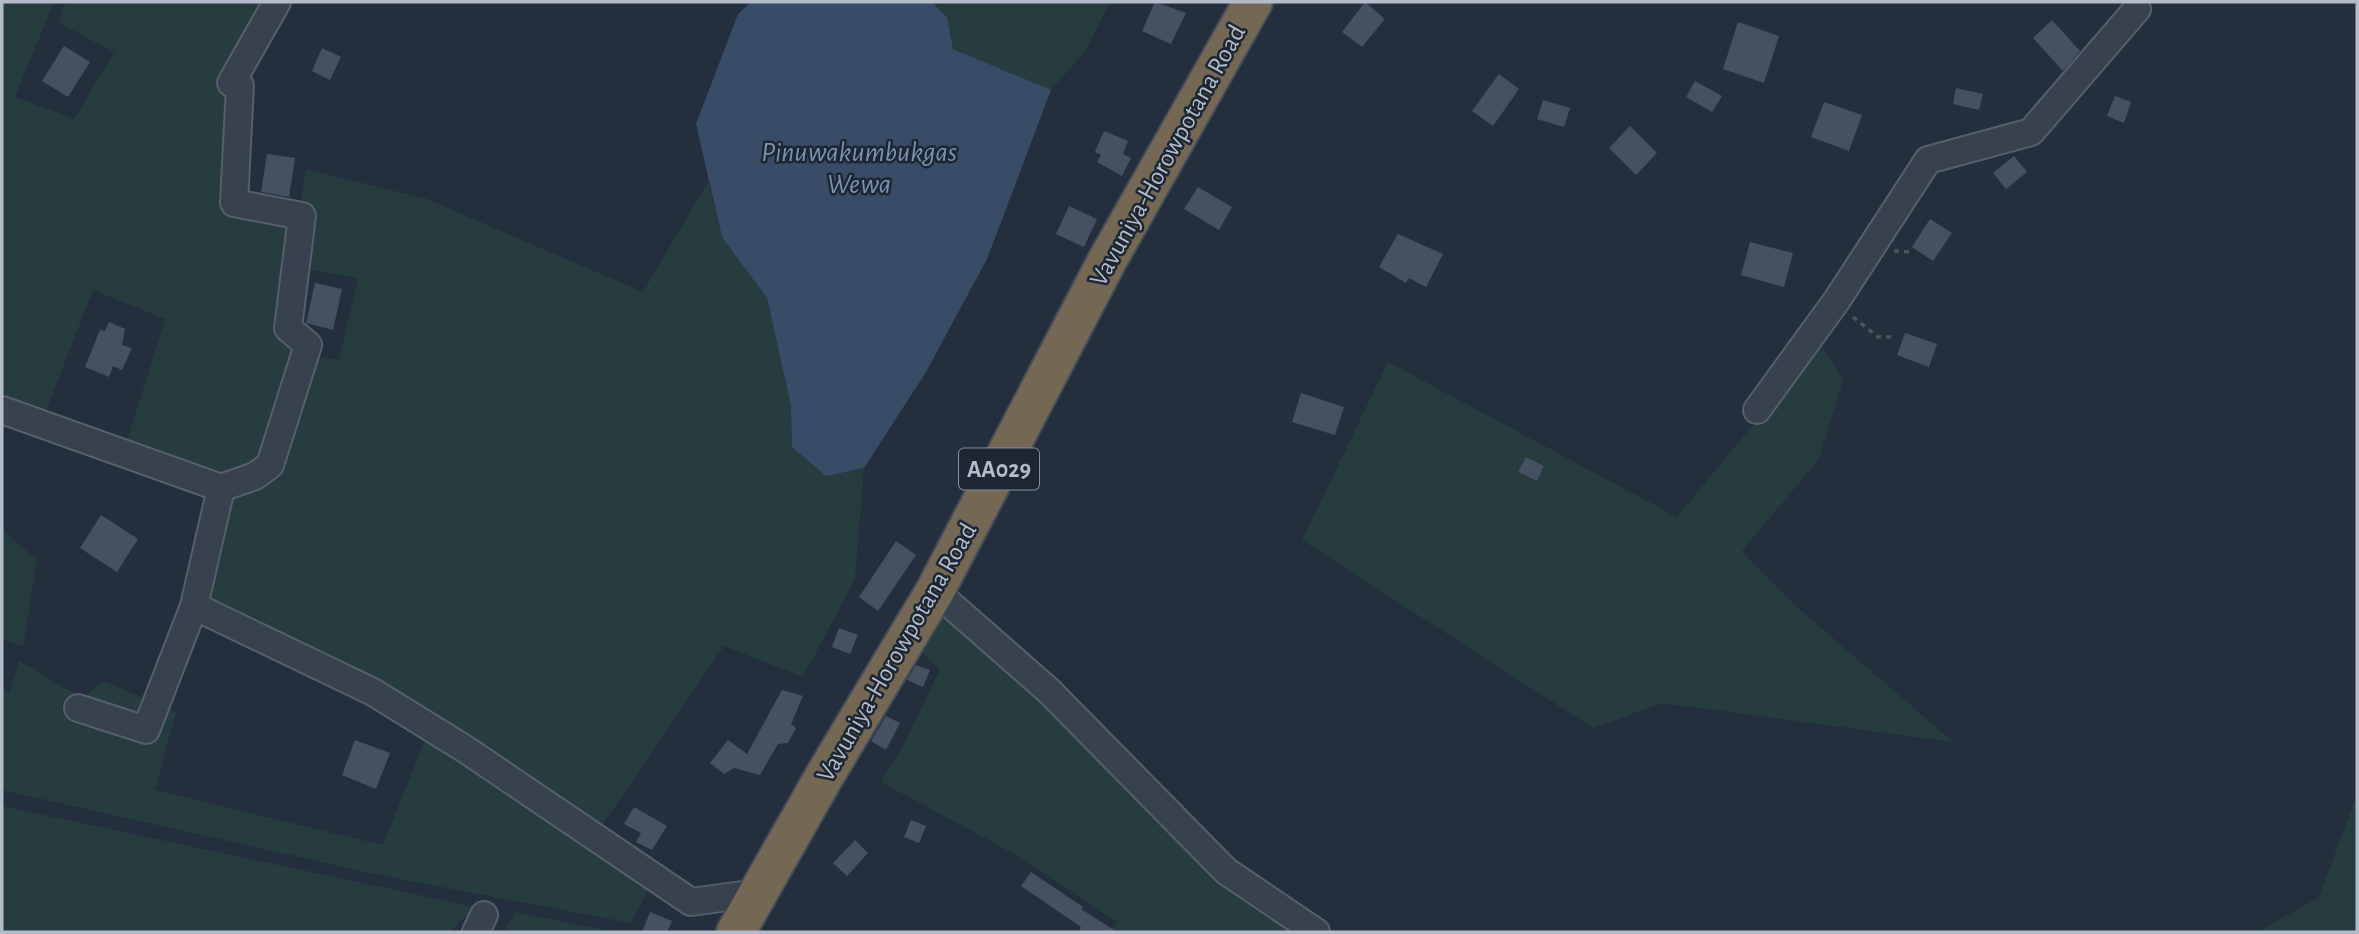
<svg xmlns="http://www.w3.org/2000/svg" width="2359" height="934" font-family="'Alegreya Sans',sans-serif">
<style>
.green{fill:#263c3f}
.water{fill:#394c67}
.building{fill:#455162}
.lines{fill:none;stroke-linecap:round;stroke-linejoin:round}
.minor-casing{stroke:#565f6c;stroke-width:30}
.highway-casing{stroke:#434c59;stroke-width:42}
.path{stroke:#44595c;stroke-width:3.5;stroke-dasharray:5 5;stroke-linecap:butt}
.minor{stroke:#38414e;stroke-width:26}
.highway{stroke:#746855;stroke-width:38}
.labels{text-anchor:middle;stroke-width:5;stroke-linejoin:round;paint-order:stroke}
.shield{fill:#1d2633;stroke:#878f9c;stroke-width:2}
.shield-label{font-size:24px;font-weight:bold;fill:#b4bcc9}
.street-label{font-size:26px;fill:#b4bcc9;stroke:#1d2633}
.water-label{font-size:28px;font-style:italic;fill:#7c92b1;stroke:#1d2633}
</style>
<rect width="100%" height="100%" fill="#242f3e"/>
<path class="green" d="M2,2H54L15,97L74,119L114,52L59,23L65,2H266L218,89L234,93L223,211L295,224L277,329L293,353L339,360L358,278L309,270L308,211L300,208L306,169L427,199L643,292L708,182L722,237L767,298L791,406L792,447L826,475L864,468L855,579L803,677L724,646L599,830L649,889L631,923L379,875L2,790V690L10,692L19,661L82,698L104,681L176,712L155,790L383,845L426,737L362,698L206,620L234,486L127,441L165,319L93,290L44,416L2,400Z
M932,2H1110L1086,50L1051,90L953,49L947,17Z
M1820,343L1843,380L1819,459L1742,551L1796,606L1953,742L1662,703L1593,728L1302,540L1388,362L1677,517Z
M2,530L37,560L23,647L2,639Z
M938,600L1040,698L1128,793L1221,879L1301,932H1109L1117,922L1020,857L881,782L904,744L940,669L910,642Z
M2357,794V932H2257L2319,897Z
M2,806L475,907L450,932H2Z
M515,912L615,932H504Z"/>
<path class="water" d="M751,2H932L947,17L953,49L1051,90L987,259L926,372L864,468L826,476L792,447L791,406L767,298L722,237L696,124L738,14Z"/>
<path class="building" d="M1155,2L1186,13L1171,44L1142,31Z
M1365,2L1385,19L1362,47L1342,32Z
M2052,20L2080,51L2063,71L2033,38Z
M1738,22L1779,36L1764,83L1723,69Z
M64,46L90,62L68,97L42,81Z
M322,48L341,57L330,80L312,71Z
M1499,74L1519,89L1493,126L1472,111Z
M1695,81L1722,96L1712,112L1686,97Z
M1956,88L1983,94L1979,110L1953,104Z
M2115,96L2131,102L2124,123L2107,116Z
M1543,100L1570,108L1564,127L1537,119Z
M1824,102L1862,115L1849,151L1811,137Z
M1630,126L1657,153L1636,175L1609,148Z
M1104,131L1128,141L1123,154L1131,158L1122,176L1097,162L1101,155L1095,152Z
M267,154L295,158L289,197L261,192Z
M2014,156L2027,172L2006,189L1993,173Z
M1198,187L1232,207L1219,230L1184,209Z
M1069,206L1097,219L1084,247L1056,234Z
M1930,219L1952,233L1933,261L1912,247Z
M1398,234L1443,254L1426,287L1409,278L1406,283L1379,267Z
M1750,242L1793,253L1784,287L1741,275Z
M315,283L342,289L333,330L306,323Z
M109,322L125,329L122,345L132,348L122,370L113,366L109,377L85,367L100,330L105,331Z
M1905,333L1937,344L1929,367L1897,355Z
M1301,393L1344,407L1335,435L1292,422Z
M1526,457L1544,466L1537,481L1518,472Z
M101,515L138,539L117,572L80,548Z
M896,541L916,555L878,611L859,597Z
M839,628L858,635L850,654L832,647Z
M916,665L930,670L923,687L907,680Z
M782,690L803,696L791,724L796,728L788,743L778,744L760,775L734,768L724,774L710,763L728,740L747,754Z
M886,716L900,723L886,750L871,741Z
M355,740L390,753L376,789L342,775Z
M634,807L667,826L652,850L636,842L641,833L624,824Z
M911,820L926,826L919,843L904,837Z
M855,840L868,853L847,876L833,863Z
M1031,872L1083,907L1081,909L1117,932H1078L1081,927L1021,886Z
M650,912L672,921L667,932H642Z"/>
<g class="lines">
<g class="minor-casing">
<path id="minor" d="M2,410L221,488L194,606L373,692L465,749L691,902L757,893
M1757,410L1837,300L1928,160L2031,132L2137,9
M221,488L255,476L270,465L308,345L288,328L302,216L234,203L240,85L231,83L277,2
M935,591L1049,691L1226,871L1316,932
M78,708L146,730L194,606
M476,932L484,915"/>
</g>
<g class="highway-casing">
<path id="highway" d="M736,932L825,775L935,591L1108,259L1253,2"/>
</g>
<path class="path" d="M1894,251L1910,252
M1853,317L1878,337H1896"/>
<use href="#minor" class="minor"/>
<use href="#highway" class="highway"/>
</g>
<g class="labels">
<rect class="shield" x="959" y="448.5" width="80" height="41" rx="5"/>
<g class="shield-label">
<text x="999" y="477">AA029</text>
</g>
<g class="street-label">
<text transform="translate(1167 155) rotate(-61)" y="9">Vavuniya-Horowpotana Road</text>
<text transform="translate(896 652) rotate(-60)" y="9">Vavuniya-Horowpotana Road</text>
</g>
<g class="water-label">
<text x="859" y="161">Pinuwakumbukgas<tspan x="859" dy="32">Wewa</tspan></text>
</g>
</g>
<rect width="2359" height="934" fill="none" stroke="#b4bcc9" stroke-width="7"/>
</svg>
